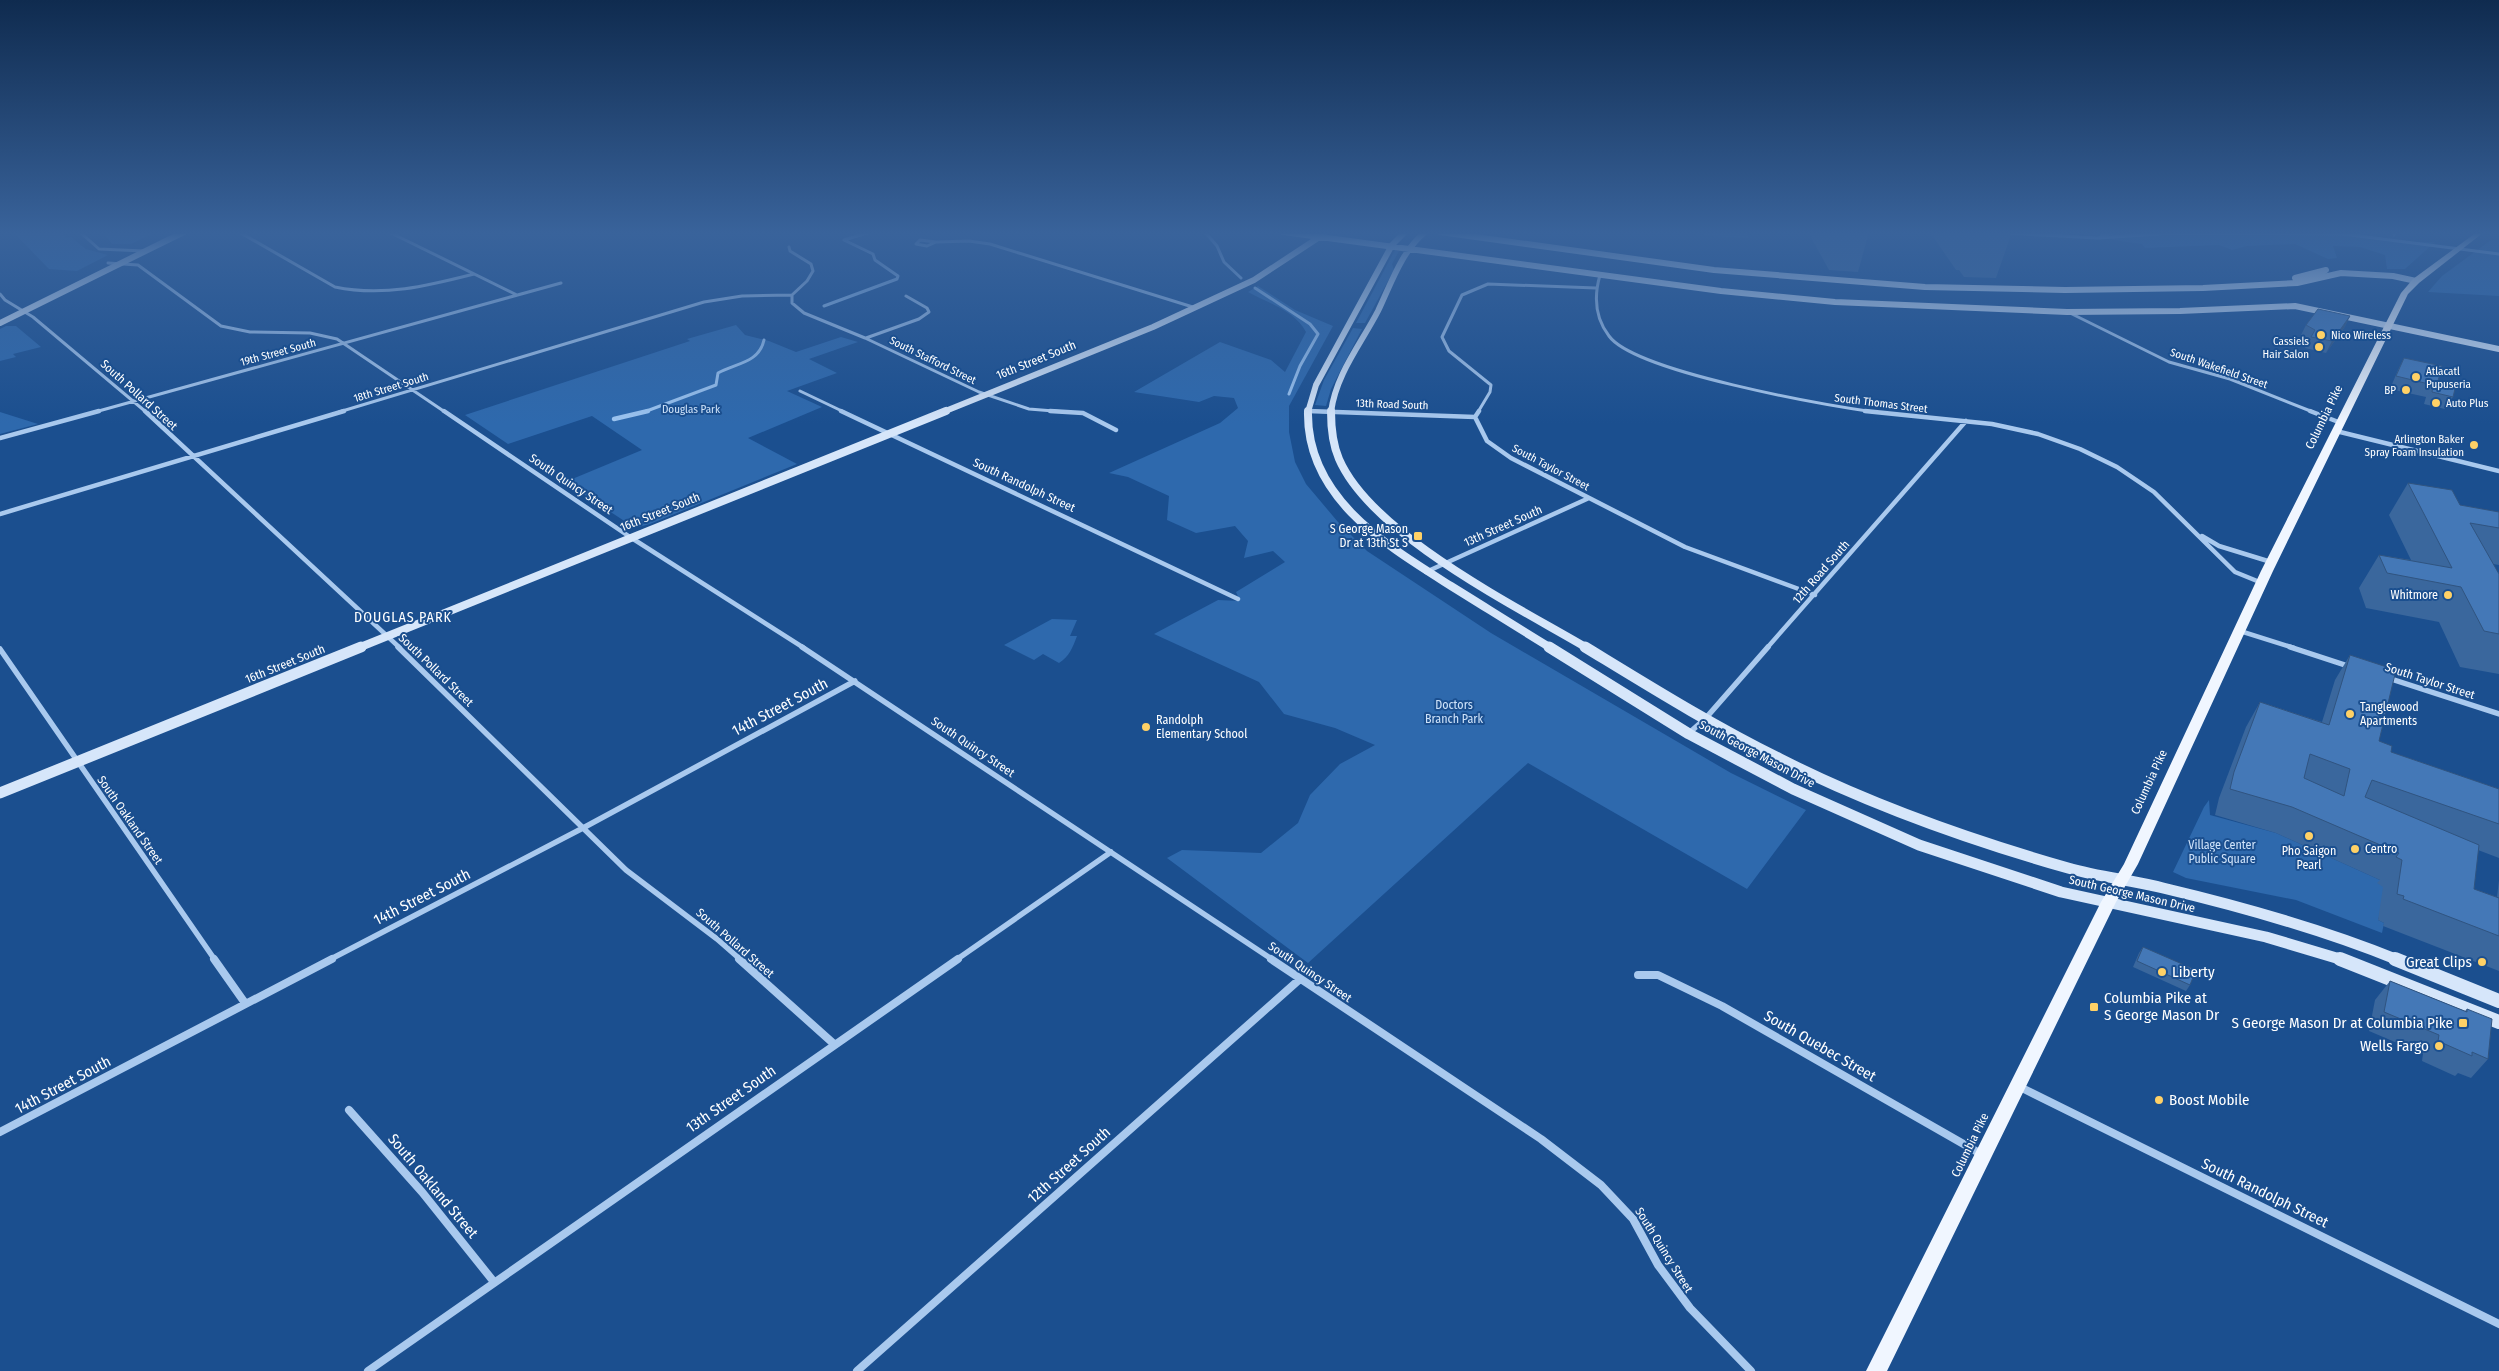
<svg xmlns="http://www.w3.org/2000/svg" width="2499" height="1371" font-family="'Fira Sans Condensed',sans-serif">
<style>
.green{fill:#2e69ad}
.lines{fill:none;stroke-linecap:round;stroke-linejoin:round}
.stream-far1{stroke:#9cc4f0;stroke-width:3}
.stream{stroke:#9cc4f0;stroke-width:4.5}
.street-far3{stroke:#a9c9ee;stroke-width:3}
.street-far2{stroke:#a9c9ee;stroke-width:4.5}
.street-far1{stroke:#a9c9ee;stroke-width:5.5}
.street{stroke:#a9c9ee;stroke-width:8}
.secondary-far3{stroke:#d6e6fa;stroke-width:6}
.secondary-far2{stroke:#d6e6fa;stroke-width:8}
.secondary-far1{stroke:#d6e6fa;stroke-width:11}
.secondary{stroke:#d6e6fa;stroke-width:14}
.primary{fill:#f0f6ff;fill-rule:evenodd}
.wall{fill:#3a679d}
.shaded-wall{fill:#305480}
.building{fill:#4478b7;stroke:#305480;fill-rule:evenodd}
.poi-dot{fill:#ffd166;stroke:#1b4f8f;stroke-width:2}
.labels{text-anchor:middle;stroke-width:4;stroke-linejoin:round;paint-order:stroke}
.far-poi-label{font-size:11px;fill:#fff;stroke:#1b4f8f;text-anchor:start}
.far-street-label{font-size:11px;fill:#fff;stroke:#1b4f8f}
.far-park-label{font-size:11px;fill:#cfe3fa;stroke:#1b4f8f}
.street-label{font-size:12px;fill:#fff;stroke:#1b4f8f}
.poi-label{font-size:12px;fill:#fff;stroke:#1b4f8f;text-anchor:start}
.park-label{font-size:12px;fill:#cfe3fa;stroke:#1b4f8f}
.neighbourhood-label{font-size:14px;letter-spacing:1px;fill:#fff;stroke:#1b4f8f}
.near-street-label{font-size:15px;fill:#fff;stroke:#1b4f8f}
.near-poi-label{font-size:15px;fill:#fff;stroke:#1b4f8f;text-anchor:end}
</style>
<rect width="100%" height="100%" fill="#1b4f8f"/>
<path class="green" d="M13,232H61L66,238L71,237L86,249L108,255L77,271L49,269Z
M103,232H156L131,244H112Z
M1704,232H1747L1749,238L1705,236Z
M2064,232H2333L2408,242H2435L2405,269H2387L2385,255L2360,247L2333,246L2337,258L2328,259L2295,244L2247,246L2232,250L2219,245L2145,248L2142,244C2115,241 2091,234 2064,232Z
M2491,240H2499V296L2428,292L2442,276Z
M1395,250L1399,251L1392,264L1394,270L1365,323H1356Z
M1258,286L1295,310L1333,326L1289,406V432L1295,462L1306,484L1338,522L1367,551L1491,633L1731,773L1806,810L1747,889L1528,763L1308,963L1167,858L1182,850L1261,853L1298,823L1310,795L1340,764L1375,745L1335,728L1284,714L1259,682L1154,634L1218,600L1240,601L1236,592L1285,562L1273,551L1244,558L1248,541L1235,526L1196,533L1167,520L1169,496L1128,477L1109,473L1220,423L1238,408L1234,398L1214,396L1199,402L1134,392L1220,342L1271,360L1285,372L1306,332C1295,311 1268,303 1248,292Z
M736,325L745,335L769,341L796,352L841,337L858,342L809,359L837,373L787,391L822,407L748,438L797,464L650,524L635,528L565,482L642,450L592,416L508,444L465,415L690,341L687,339Z
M6,326H16L41,347L13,354L16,357L0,361V329Z
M1353,328L1362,329L1331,389L1326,406L1315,405L1324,380Z
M0,412L38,424L0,434Z
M1052,619L1077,620L1070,636H1077C1073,647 1069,657 1059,663L1043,654L1034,660L1004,645Z
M2209,800L2210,815L2276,833L2380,880L2387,890L2378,920L2384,923L2382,933L2296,900L2186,878L2173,872L2204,807Z"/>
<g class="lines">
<path class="stream-far1" d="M1205,232L1217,246L1224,262L1241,278
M2006,233L2098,238L2173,233L2343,234L2499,254
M2100,237L2113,232
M1255,288L1310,324L1318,334L1300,366L1289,394
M824,306L897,279L898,276L875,260L873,254L844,240L870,232
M644,412L716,385L718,373C736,363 759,363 764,340"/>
<path class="stream" d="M614,419L648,411"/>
<path class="street-far3" d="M80,232L99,249L144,251
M239,232L335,287C383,297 427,286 474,274
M389,232L517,295
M2393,232L2394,235
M920,240L936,242L927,246L916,244Z
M936,242L969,241L990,244L1196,308
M789,247L790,251L811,264L813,271L807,281L792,295V303L804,313L865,338L979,392L1029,409L1066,412
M108,263L138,265L221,326L250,332L310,333L337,339L445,412
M1600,275C1594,296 1595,318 1609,336C1635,372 1825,405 1874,412
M0,294L5,300L33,317L146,412
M2068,312L2169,362L2230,379L2313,412
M866,338L919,319L929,312L927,308L906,296
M800,391L844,412
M1308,411L1330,412
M95,412L561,283
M339,412L704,302L742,296L792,295
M1478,412L1490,392L1491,385L1449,351L1442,337L1462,295L1488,284L1596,288"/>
<path class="street-far2" d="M145,411L400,648
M444,411L630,537L804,648
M841,411L1238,599
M1050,411L1083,413L1116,430
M1308,411L1475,417
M1479,411L1475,417L1487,441L1511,458L1685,547L1815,595
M1865,411L1992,424L2038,434L2080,449L2117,467L2154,492L2235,572L2262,583
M2310,411L2341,423
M2336,431L2499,471
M0,438L99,411
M0,514L344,411
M2202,536L2219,546L2271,562
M1426,572L1589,498
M2240,631L2294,648
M1767,648L1966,421"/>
<path class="street-far1" d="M398,647L626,870L717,939L741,960
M802,647L1273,960
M2290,647L2348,666
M0,649L215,960
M2388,678L2499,714
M1689,733L1705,719L1768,647
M329,960L583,828L855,681
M956,960L1111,852"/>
<path class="street" d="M214,959L245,1003
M739,959L834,1044
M1271,959L1541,1139L1601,1185L1633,1219L1658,1265L1690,1308L1751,1371
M1638,975H1658L1722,1006L1981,1154
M2020,1087L2499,1324
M349,1110L422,1192L494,1282
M0,1132L332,959
M368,1371L958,959
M857,1371L1300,979"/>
<path class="secondary-far3" d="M1283,232L1721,291L1835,302L2067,312L2180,311L2295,306L2499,349
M1440,232L1714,270L1925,287L2065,290L2203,288L2297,283L2341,273L2393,276L2416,281
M2295,278L2326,270
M0,323L184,232
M943,412L1153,327L1254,280L1321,236
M1308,412L1316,385L1392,245L1405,232
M1331,412C1336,374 1361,344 1378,311C1391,284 1401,252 1425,232"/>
<path class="secondary-far2" d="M1308,411C1306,498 1386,545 1451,586C1485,607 1518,628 1551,648
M1331,411C1331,427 1332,443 1339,459C1372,535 1516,606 1587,648
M358,648L946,411"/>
<path class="secondary-far1" d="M1549,647L1689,734L1793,789L1919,845L2061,892L2266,937L2343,960
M1585,647C1649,686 1713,726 1780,759C1871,805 1970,840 2068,868C2099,877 2131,880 2163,888C2243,907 2322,929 2398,960
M0,793L361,647"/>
<path class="secondary" d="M2340,959L2499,1022
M2395,959L2499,1001"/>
<path class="primary" d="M2477,232H2484L2419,283L2408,294L2273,571L2138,864L2116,902L1887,1371H1866L2101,902L2124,864L2261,571L2401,293L2413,279Z"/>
</g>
<path class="wall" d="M1808,232H1869L1858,272L1829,270Z
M1933,232H2012L1996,278L1964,277L1959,270H1956L1932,235Z
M2350,316L2344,328L2326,353L2305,348L2309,341L2300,337L2306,325Z
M2404,358L2438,381L2453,397L2445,409L2424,404L2426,397L2390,389L2398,370Z
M2408,483L2460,505L2499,512V565L2493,564L2499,574V674L2460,667L2439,622L2366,608L2359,588L2379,555L2411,560L2389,515Z
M2350,655L2379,741L2391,752L2499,789V858L2478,850L2474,889L2497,897L2499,880V971L2383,926L2384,923L2378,920L2383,887L2377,883L2380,880L2276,833L2215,815L2219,798L2246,727L2260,702L2322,722L2335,680Z
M2143,947L2190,985L2186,991L2133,967L2139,953Z
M2390,981L2465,1011L2467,1009L2488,1059L2471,1078L2458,1073L2455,1076L2422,1061L2423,1054L2369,1031L2375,1000Z"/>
<path class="shaded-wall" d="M2350,316L2344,328L2326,353L2332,341Z"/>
<path class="building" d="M2318,309L2350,316L2332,341L2311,337L2315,330L2306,325Z
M2404,358L2442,366L2438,381L2456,385L2453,397L2432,392L2433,385L2396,376Z
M2408,483L2452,490L2460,505L2499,512V528L2470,523L2499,574V634L2484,631L2461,587L2387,573L2379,555L2452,568Z
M2350,655L2396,670L2379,741L2392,746L2391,752L2499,789V824L2372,780L2365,797L2479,845L2474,889L2499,898V936L2403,899L2404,896L2397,894L2402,860L2396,857L2399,853L2292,807L2230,789L2234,772L2260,702L2329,725ZM2310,754L2350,769L2344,796L2304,778Z
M2143,947L2196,970L2190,985L2137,961Z
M2390,981L2467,1012V1009L2492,1019L2488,1059L2472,1052V1056L2438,1041L2439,1035L2384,1012Z"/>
<linearGradient id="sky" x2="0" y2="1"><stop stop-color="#0f2b4f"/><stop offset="0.55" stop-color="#39639b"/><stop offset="1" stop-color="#39639b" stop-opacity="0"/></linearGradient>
<rect width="2499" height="424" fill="url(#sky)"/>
<g class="poi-dot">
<circle cx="2321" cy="335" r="5"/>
<circle cx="2319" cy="347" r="5"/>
<circle cx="2416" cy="377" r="5"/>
<circle cx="2406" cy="390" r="5"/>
<circle cx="2436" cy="403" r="5"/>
<circle cx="2474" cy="445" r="5"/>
<rect x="1413" y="531" width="10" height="10" rx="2.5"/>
<circle cx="2448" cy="595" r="5"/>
<circle cx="2350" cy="714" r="5"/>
<circle cx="1146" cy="727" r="5"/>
<circle cx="2309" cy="836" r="5"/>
<circle cx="2355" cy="849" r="5"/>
<circle cx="2482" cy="962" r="5"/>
<circle cx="2162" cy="972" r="5"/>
<rect x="2089" y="1002" width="10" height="10" rx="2.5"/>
<rect x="2458" y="1018" width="10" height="10" rx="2.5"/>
<circle cx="2439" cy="1046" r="5"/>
<circle cx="2159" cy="1100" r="5"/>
</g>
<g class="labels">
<g class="far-poi-label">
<text x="2331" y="339">Nico Wireless</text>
<text x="2309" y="345" text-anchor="end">Cassiels<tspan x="2309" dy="13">Hair Salon</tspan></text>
<text x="2426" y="375">Atlacatl<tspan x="2426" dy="13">Pupuseria</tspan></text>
<text x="2396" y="394" text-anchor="end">BP</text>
<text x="2446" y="407">Auto Plus</text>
<text x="2464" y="443" text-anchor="end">Arlington Baker<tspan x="2464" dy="13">Spray Foam Insulation</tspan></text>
</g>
<g class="far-street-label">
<text transform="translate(278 352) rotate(-15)" y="4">19th Street South</text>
<text transform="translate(933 360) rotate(26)" y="4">South Stafford Street</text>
<text transform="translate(2219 368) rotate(19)" y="4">South Wakefield Street</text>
<text transform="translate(391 387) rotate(-17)" y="4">18th Street South</text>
<text transform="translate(1881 403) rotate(7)" y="4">South Thomas Street</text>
<text transform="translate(1392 404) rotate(2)" y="4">13th Road South</text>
<text transform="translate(1551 467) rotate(28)" y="4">South Taylor Street</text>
</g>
<g class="far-park-label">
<text x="691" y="413">Douglas Park</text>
</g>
<g class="street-label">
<text transform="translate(1036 360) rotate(-22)" y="4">16th Street South</text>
<text transform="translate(139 395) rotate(42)" y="4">South Pollard Street</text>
<text transform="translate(2324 417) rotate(-64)" y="4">Columbia Pike</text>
<text transform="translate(571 484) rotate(34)" y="4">South Quincy Street</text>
<text transform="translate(1024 485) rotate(25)" y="4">South Randolph Street</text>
<text transform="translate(660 512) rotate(-22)" y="4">16th Street South</text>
<text transform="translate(1503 526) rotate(-24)" y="4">13th Street South</text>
<text transform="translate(1821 572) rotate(-49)" y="4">12th Road South</text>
<text transform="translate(285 664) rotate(-22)" y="4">16th Street South</text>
<text transform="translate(436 670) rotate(44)" y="4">South Pollard Street</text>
<text transform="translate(2430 681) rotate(18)" y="4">South Taylor Street</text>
<text transform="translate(973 747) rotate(34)" y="4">South Quincy Street</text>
<text transform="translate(1757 754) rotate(28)" y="4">South George Mason Drive</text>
<text transform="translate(2149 782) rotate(-65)" y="4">Columbia Pike</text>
<text transform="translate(130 820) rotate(55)" y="4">South Oakland Street</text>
<text transform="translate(2132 894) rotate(13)" y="4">South George Mason Drive</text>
<text transform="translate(735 943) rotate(41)" y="4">South Pollard Street</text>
<text transform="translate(1310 972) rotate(34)" y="4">South Quincy Street</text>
<text transform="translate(1970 1145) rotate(-64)" y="4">Columbia Pike</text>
<text transform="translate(1664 1250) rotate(58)" y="4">South Quincy Street</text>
</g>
<g class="poi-label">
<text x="1408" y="533" text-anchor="end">S George Mason<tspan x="1408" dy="14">Dr at 13th St S</tspan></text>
<text x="2438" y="599" text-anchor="end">Whitmore</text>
<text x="2360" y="711">Tanglewood<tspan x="2360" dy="14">Apartments</tspan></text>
<text x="1156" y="724">Randolph<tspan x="1156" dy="14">Elementary School</tspan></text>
<text x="2365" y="853">Centro</text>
<text x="2309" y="855" text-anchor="middle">Pho Saigon<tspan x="2309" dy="14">Pearl</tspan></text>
</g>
<g class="park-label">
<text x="1454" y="709">Doctors<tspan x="1454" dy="14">Branch Park</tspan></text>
<text x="2222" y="849">Village Center<tspan x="2222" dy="14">Public Square</tspan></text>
</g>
<g class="neighbourhood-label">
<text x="403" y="622">DOUGLAS PARK</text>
</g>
<g class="near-street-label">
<text transform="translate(780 707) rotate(-28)" y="5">14th Street South</text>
<text transform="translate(422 897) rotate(-27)" y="5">14th Street South</text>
<text transform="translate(1820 1046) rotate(30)" y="5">South Quebec Street</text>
<text transform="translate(63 1085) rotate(-28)" y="5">14th Street South</text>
<text transform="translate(731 1099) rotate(-35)" y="5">13th Street South</text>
<text transform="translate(1069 1165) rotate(-42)" y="5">12th Street South</text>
<text transform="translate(433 1186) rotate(50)" y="5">South Oakland Street</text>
<text transform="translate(2265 1193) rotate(26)" y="5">South Randolph Street</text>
</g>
<g class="near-poi-label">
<text x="2472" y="967">Great Clips</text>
<text x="2172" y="977" text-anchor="start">Liberty</text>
<text x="2104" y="1003" text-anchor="start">Columbia Pike at<tspan x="2104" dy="17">S George Mason Dr</tspan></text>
<text x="2453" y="1028">S George Mason Dr at Columbia Pike</text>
<text x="2429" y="1051">Wells Fargo</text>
<text x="2169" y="1105" text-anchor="start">Boost Mobile</text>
</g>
</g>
</svg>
